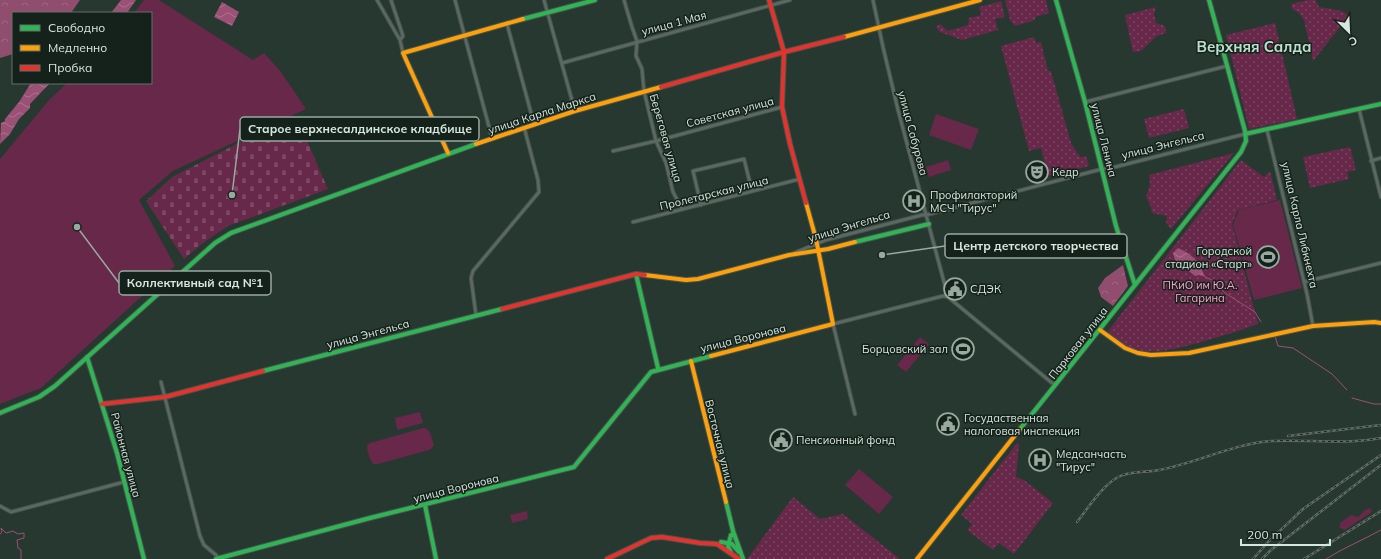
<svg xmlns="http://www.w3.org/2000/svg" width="1381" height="559" font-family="Mulish,sans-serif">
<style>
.green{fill:#67284a}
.forest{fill:url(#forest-crowns)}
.cemetery{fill:url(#cemetery-stones)}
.park{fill:url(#park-dots)}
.water{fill:url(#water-waves)}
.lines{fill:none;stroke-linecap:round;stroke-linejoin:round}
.stream{stroke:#9a5175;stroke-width:1}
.street-casing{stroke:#46564e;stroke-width:4.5}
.fast-casing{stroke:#46564e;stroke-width:6}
.slow-casing{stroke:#46564e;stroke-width:6}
.jam-casing{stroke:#46564e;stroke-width:6}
.street{stroke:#5c6962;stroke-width:2.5}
.fast{stroke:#30b455;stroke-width:4}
.slow{stroke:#ff9f0a;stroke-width:4}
.jam{stroke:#e5322d;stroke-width:4}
.rail-casing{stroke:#616c66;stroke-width:2.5}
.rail{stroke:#15221b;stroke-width:1;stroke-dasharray:3;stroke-linecap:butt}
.labels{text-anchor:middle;stroke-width:3;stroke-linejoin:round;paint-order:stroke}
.street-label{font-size:11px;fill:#d6e7dd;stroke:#15221b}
.poi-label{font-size:11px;fill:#d6e7dd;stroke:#15221b;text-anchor:start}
.park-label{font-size:11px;fill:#fea4ce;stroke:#15221b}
.district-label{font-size:15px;font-weight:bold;fill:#bce0cc;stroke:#15221b}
.leader{fill:none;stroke:#98aaa0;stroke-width:1.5}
.callout-dot{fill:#98aaa0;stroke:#15221b;stroke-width:1.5}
.callout{fill:#15221b;stroke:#98aaa0;stroke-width:1.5}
.callout-label{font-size:12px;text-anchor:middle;font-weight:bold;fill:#d6e7dd}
</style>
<defs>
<pattern id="forest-crowns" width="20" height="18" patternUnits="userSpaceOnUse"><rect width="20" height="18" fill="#904d6e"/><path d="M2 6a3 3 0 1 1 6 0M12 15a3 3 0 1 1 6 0" fill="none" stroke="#9f6782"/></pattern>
<pattern id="cemetery-stones" width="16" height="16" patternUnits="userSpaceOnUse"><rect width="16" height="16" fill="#67284a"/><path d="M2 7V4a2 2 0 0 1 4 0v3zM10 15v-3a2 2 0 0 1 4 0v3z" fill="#7c4764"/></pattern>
<pattern id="park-dots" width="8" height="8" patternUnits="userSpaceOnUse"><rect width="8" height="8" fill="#67284a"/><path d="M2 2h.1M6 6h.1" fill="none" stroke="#7c4764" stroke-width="1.8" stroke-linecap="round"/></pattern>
<pattern id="water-waves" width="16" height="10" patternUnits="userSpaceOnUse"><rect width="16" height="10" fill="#9a5175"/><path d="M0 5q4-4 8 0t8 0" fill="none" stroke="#ac728f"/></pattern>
</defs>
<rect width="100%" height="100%" fill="#26382f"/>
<path class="green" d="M144,0H159L253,60L264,53L281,72L306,109L173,171L139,200L175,266L41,388L0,404V159L49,100L67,83H151V13H134Z
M936,114L979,129L971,150L929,135Z
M948,160L951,170L929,177L926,167Z
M1280,200L1302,288L1254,300L1233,225L1239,210Z
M920,337L929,344L906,372L897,365Z
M420,412L423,423L397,430L395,418Z
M423,428C431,428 431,438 434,445L432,448L429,450L378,464H373C369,458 367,451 367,445L370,443Z
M859,469L893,497L879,514L845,485Z
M1370,508L1372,512L1345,530L1340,528V523L1351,515L1358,517L1365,510Z
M527,511L528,519L512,523L510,515Z"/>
<path class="forest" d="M0,0H80L71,13H13V54L0,58Z
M1123,265L1128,286L1113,306L1101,297L1098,288L1105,278Z"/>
<path class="cemetery" d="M278,129L304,134L328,189L228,226L203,243L184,259L146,201L172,177L248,138Z"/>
<path class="park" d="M1005,0H1046L1049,13L1035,17V20L1015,26L1010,20Z
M1308,0H1315L1319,7L1342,11L1349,16L1313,61L1304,20L1299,13L1292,9L1291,4Z
M1001,1L1005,17L995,19L998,30L962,40L940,32L936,27L940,24L948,31L968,25L969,18L981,15L979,7Z
M1156,7L1154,14L1156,23L1165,26L1166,33L1157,36L1141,51L1133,52L1125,15Z
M1275,23L1297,119L1249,129L1226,35Z
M1034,37L1036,43L1041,42L1048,71H1051L1071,143L1080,157L1086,156L1089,166L1048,176L1041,148L1029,151L1001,46Z
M1184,109L1189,128L1149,138L1144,119Z
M1350,147L1356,170L1347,172L1349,179L1310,188L1303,157Z
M1234,153L1171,229L1166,223L1167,216L1152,213L1151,207L1146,197L1150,184L1149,175Z
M1241,160L1264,177L1270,171L1277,200L1238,210L1232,224L1258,324C1242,330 1225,335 1208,340C1174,350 1134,363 1108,331Z
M1017,443L1019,444L1016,477L1024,480L1053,503L1014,554L999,543L993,550L967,530L972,524L961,515Z
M793,497L820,519L843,514L900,559H747Z"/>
<path class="water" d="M121,0H136L127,13H111Z
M222,2L239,12L232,26L214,17Z
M31,83H50L30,104V108L19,119L10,134L0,144L1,123L5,121V119L19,102Z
M1178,248C1187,252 1195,257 1200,266C1203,270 1202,273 1206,277L1199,275L1195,276L1175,260L1173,253Z"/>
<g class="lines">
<path class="stream" d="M1205,277L1214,281L1225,293L1255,312L1261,322
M1275,336L1278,346L1293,348L1332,374L1347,390
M1352,398L1374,404H1381
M0,534L2,532L1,528L6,533L13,531L18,534L24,533V538L17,540L18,548L21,550V559
M1326,559C1343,548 1363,540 1381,530"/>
<g class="street-casing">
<path id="street" d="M377,0L400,40L403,53
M391,0L403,36L400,40
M455,0L492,138
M544,0L575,111
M624,0L632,27L637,41L636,56L642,69L644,91L656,141L666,163L673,192L682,209
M873,0L883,47L898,110L948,297L1052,383L1056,384
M507,24L534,124
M562,63L790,0
M1085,102L1227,66
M1359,109L1381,197
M1267,130L1307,294L1313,326
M613,151L656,141L782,107
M1371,161L1381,158
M701,205L693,171L744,159L752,191
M633,222L800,179
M794,253L826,240L922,215H926L1102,169L1115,167L1245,134
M1304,282L1381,263
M476,315L471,278L473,271L539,192L538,180L524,127
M161,382L200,536L204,545L216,555L218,558
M855,414L833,324L943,296L948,297
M0,506L11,512L124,482"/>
</g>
<g class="fast-casing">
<path id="fast" d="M523,19L595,0
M1245,134L1381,104
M855,242L929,224
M636,274L658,368
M1135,285L1241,152L1246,141L1245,131L1209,0
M87,357L117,453L144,559
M263,371L502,309
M0,413L39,397L55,386L215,243L231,233L476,144
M1020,429L1135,285L1116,226L1085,102L1056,0
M726,502L733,531L743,559
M425,505L436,559
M731,535L728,546L731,553
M721,542L732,544L739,552
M216,559L370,518L574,467L651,372L711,356"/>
</g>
<g class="slow-casing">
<path id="slow" d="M844,37L980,0
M476,144L575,111L661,87
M448,153L403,53L523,19
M645,275L686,280L698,279L789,255L828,249L855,242
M1100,330L1125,348L1138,353L1151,355L1189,353L1313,326L1374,322L1381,323
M711,356L833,324L816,239L806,203
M691,361L726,502
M917,559L1020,429"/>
</g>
<g class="jam-casing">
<path id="jam" d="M769,0L784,52L782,107L790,144L806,203
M661,87L784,52L844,37
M502,309L636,274L645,275
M102,404L165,397L263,371
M607,559L651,538L662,537L700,543L717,544L739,559"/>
</g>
<use href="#street" class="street"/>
<use href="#fast" class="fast"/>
<use href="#slow" class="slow"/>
<use href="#jam" class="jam"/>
<g class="rail-casing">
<path id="rail" d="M1288,436L1381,425
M1077,522C1088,508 1102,486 1118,477C1131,470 1145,473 1159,470C1197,463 1232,444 1271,441C1308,439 1344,445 1381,438
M1253,559L1268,542L1303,509L1381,455
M1262,559L1271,550L1381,465
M1304,559L1381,511"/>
</g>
<use href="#rail" class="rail"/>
</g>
<defs>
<g id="theatre-ring" transform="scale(1.15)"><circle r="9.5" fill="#15221b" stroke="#98aaa0" stroke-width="1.5"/><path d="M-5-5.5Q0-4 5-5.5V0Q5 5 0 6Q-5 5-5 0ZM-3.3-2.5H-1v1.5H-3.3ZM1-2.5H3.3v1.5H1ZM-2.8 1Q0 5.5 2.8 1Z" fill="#98aaa0"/></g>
<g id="hospital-ring" transform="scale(1.15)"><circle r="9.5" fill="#15221b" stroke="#98aaa0" stroke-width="1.5"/><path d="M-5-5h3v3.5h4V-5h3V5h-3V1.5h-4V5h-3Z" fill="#98aaa0"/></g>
<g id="stadium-ring" transform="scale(1.15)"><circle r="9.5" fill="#15221b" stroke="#98aaa0" stroke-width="1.5"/><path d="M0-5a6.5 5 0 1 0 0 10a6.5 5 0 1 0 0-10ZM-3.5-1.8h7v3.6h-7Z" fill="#98aaa0"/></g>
<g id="civic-ring" transform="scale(1.15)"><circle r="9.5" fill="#15221b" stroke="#98aaa0" stroke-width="1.5"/><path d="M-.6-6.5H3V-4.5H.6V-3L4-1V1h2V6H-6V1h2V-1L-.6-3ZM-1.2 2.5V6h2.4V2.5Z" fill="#98aaa0"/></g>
</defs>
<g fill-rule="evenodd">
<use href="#theatre-ring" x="1037" y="172"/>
<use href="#hospital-ring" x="914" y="201"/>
<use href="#stadium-ring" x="1268" y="257"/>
<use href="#civic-ring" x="955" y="289"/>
<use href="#stadium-ring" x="963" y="349"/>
<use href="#civic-ring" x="948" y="424"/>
<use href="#civic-ring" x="781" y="440"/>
<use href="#hospital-ring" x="1040" y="460"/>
</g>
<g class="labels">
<g class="street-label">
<text transform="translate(674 23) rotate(-15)" y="4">улица 1 Мая</text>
<text transform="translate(730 112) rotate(-15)" y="4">Советская улица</text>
<text transform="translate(542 113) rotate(-18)" y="4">улица Карла Маркса</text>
<text transform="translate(913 133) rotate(75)" y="4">улица Сабурова</text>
<text transform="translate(666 138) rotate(74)" y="4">Береговая улица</text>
<text transform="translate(1104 140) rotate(76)" y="4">улица Ленина</text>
<text transform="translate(1163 145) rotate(-14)" y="4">улица Энгельса</text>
<text transform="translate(714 193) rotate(-14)" y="4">Пролетарская улица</text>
<text transform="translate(1300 225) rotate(77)" y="4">улица Карла Либкнехта</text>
<text transform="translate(849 226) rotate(-17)" y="4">улица Энгельса</text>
<text transform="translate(368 334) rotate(-15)" y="4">улица Энгельса</text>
<text transform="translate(743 338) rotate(-14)" y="4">улица Воронова</text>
<text transform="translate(1078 343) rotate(-52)" y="4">Парковая улица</text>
<text transform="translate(720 444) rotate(76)" y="4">Восточная улица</text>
<text transform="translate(126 455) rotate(75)" y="4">Районная улица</text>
<text transform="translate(456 488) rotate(-14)" y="4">улица Воронова</text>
</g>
<g class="poi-label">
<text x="1052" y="176">Кедр</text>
<text x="930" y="199">Профилакторий<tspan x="930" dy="13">МСЧ "Тирус"</tspan></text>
<text x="1252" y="255" text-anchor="end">Городской<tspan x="1252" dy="13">стадион «Старт»</tspan></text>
<text x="970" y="293">СДЭК</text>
<text x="948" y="353" text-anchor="end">Борцовский зал</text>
<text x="964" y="422">Госудаственная<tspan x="964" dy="13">налоговая инспекция</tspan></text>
<text x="796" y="444">Пенсионный фонд</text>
<text x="1056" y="458">Медсанчасть<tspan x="1056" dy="13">"Тирус"</tspan></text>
</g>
<g class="park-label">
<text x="1200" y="289">ПКиО им Ю.А.<tspan x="1200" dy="13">Гагарина</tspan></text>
</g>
<g class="district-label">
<text x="1254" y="52">Верхняя Салда</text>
</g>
</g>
<path class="leader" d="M232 195L240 129M882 255L945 246M77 227L119 283"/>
<g class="callout-dot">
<circle cx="232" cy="195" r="4"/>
<circle cx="882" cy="255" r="4"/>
<circle cx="77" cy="227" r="4"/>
</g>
<g class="callout">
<rect x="240" y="117" width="239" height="24" rx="4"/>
<rect x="945" y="234" width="182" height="24" rx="4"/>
<rect x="119" y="271" width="152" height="24" rx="4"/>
</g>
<g class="callout-label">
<text x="360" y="133">Старое верхнесалдинское кладбище</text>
<text x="1036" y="250">Центр детского творчества</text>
<text x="195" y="287">Коллективный сад №1</text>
</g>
<rect x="12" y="12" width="140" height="72" fill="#15221b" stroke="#627169"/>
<rect x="20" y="25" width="20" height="6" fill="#30b455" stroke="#627169"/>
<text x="48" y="32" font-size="12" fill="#d6e7dd">Свободно</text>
<rect x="20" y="45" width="20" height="6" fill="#ff9f0a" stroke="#627169"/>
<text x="48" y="52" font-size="12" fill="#d6e7dd">Медленно</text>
<rect x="20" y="65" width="20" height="6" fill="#e5322d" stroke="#627169"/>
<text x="48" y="72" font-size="12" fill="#d6e7dd">Пробка</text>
<g transform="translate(1349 32) rotate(156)" stroke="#15221b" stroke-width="3" paint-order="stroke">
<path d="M0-3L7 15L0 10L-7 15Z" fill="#d6e7dd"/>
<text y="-6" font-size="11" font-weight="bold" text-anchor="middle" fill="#d6e7dd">С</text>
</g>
<path d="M1241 539v6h89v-6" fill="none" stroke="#d6e7dd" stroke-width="2"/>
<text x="1247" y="539" font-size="12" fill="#d6e7dd" stroke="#15221b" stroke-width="3" paint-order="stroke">200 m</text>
</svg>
